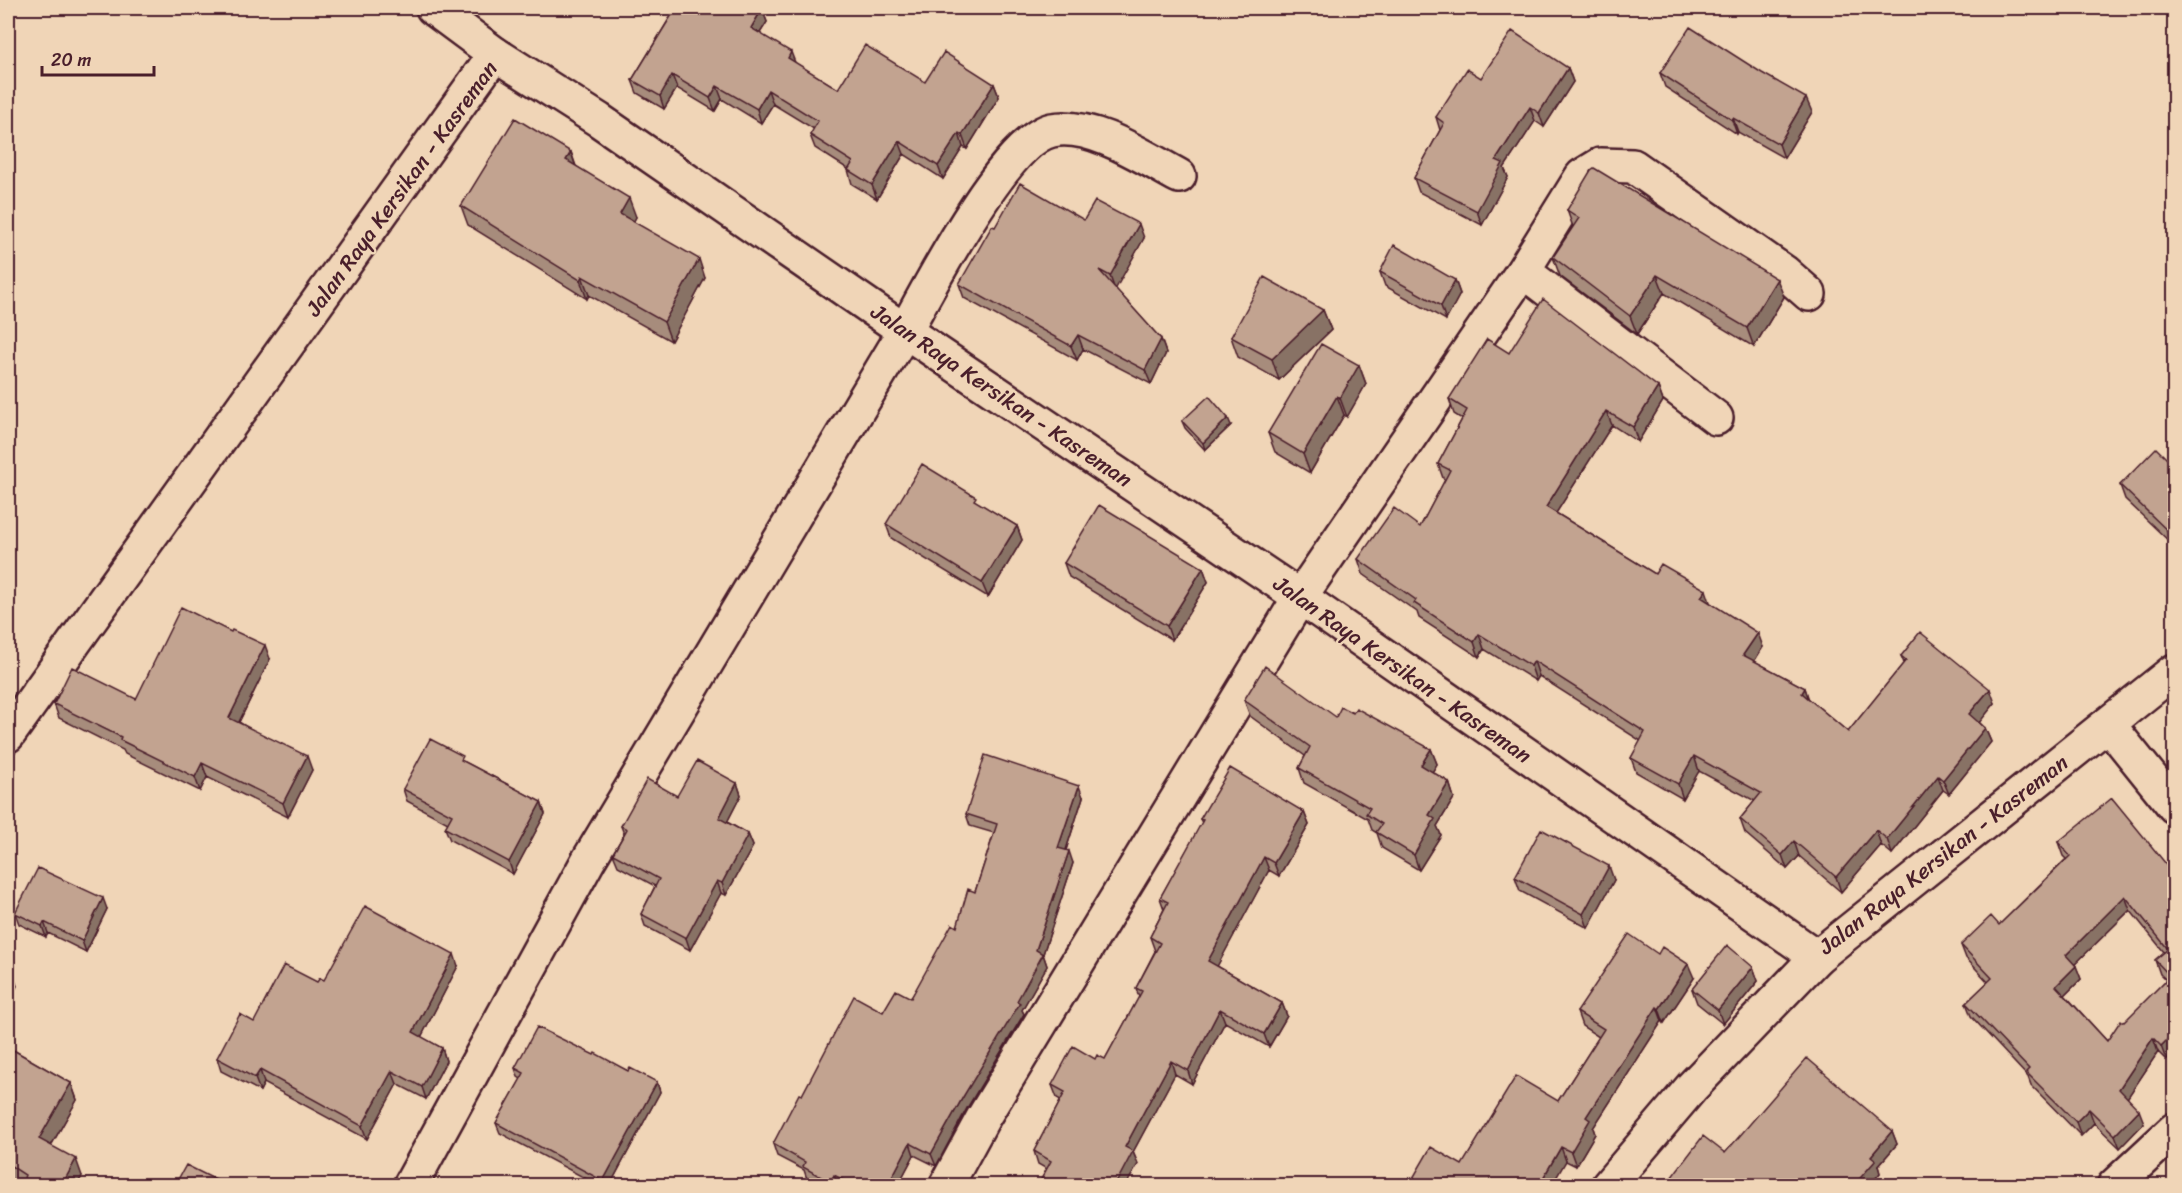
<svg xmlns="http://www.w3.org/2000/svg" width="2182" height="1193" font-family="Sriracha,sans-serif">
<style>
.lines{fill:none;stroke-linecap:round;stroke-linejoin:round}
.minor-casing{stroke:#4a1f2b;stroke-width:38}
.tertiary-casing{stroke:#4a1f2b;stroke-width:38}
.minor{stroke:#f0d5b7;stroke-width:33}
.tertiary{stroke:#f0d5b7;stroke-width:33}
.wall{fill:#a78c7c;stroke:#4a1f2b;stroke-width:1.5;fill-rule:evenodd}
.shaded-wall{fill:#887265;stroke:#4a1f2b;stroke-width:1.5}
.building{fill:#c2a390;stroke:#4a1f2b;stroke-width:1.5;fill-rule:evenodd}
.labels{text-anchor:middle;stroke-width:4.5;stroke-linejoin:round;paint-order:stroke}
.street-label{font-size:22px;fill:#4a1f2b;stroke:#f0d5b7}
</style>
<rect width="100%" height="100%" fill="#f0d5b7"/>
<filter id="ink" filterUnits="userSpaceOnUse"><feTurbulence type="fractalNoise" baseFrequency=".0167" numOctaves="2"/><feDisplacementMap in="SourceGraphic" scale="12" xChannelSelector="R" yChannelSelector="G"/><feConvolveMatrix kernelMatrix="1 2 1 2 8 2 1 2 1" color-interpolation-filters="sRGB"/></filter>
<g filter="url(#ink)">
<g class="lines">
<g class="minor-casing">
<path id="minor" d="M433,8L495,54
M1523,271L1716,418
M2108,724L2174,806
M410,1186L588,861L905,331C929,287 1005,140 1052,130C1092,122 1145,158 1179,176
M946,1186L983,1118L1300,597L1523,271L1582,176L1600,165L1633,166L1784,272L1809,294
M1608,1186L1692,1087L1817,957
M2114,1186L2174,1130"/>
</g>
<g class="tertiary-casing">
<path id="tertiary" d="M8,735L495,54L599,120L905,331L1300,597L1817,957L2174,671"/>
</g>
<use href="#minor" class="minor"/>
<use href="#tertiary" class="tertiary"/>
</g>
<path class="wall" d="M668,8H759L762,9L767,22L760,33L795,63L838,89L925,82L994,84L999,97L967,149L963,147L943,179L904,154L877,199L852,184L848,170V169L815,148L810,135L814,129L773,104L761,123L722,99L715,111L677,88L664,109L637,93L632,80L674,11Z
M1568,68L1573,82L1544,127L1535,121L1504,168L1508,177L1482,225L1419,192L1414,178L1440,130L1436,117L1481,78Z
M1660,73L1812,112L1784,158L1738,132L1737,134L1665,87Z
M571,152L576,166L636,217L633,222L705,278L671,341L589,295L587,299L468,225L461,206Z
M1567,210L1784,297L1754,347L1664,293L1637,334L1560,276L1553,257L1573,227Z
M1084,220L1144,238L1115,288L1161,339L1166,353L1151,384L1083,349L1077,360L964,298L959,284Z
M1380,272L1455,280L1460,294L1446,320L1385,286Z
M1323,310L1331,330L1279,380L1238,357L1231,337Z
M1509,353L1658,387L1663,401L1638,442L1612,425L1556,513L1655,574L1710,603L1763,647L1754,661L1805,688L1808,698L1848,732L1904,663L1901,656L1995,703L1979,722L1985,728L1991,742L1949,794L1943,790L1892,854L1881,845L1841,892L1799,856L1787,869L1745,833L1740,819L1755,801L1699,771L1683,799L1636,772L1631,758L1641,741L1539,676L1536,681L1484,649L1479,657L1419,618L1417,612L1363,574L1358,559L1420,527L1445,480L1443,478L1438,464L1462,419L1454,414L1449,399Z
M1359,365L1366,384L1347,417L1344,415L1310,473L1275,452L1268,433Z
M1182,421L1231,425L1205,450L1185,428Z
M2175,451V547L2125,499L2120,485L2167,459Z
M978,503L1017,526L1022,540L988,597L891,538L886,524Z
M1064,563L1203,568L1208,582L1172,640L1069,577Z
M270,659L239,722L312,770L288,817L207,777L200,791L125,754L123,750L59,718L54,704L136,699Z
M1244,700L1336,717L1353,713L1431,749L1437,764L1432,772L1449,782L1454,798L1437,826L1441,835L1419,870L1382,848L1377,833L1372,830L1368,819L1304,783L1299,768L1305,756L1250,716Z
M465,762L541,802L545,814L513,874L450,840L445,828L448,823L407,801L403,789Z
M737,783L741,795L727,822L748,834L753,846L726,895L721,893L690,950L645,926L641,914L655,886L618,866L613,854L624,834L621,826L677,796Z
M1083,797L1066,850L1073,863L1043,954L1047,966L1022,1010L1024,1014L967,1108L936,1166L914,1155L898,1185H820L807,1179L804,1170L777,1156L773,1144L802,1095L883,1012L911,998L957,927L975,892L994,833L970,826L966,814Z
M1304,812L1309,825L1279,876L1269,870L1217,966L1282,1003L1287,1016L1269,1047L1225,1022L1192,1084L1175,1074L1133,1152L1138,1164L1126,1185H1038L1047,1169L1038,1164L1034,1151L1061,1100L1057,1098L1052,1085L1095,1059H1105L1139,997L1136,988L1155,951L1150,937L1164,909L1160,898L1202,823L1200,819Z
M2058,842L2175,875V1051L2166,1060L2158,1052L2127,1098L2144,1123L2120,1148L2094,1123L2081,1136L2031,1085L2028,1077L1971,1016L1966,1003L1988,982L1966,958L1961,945L1999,925L2066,859L2063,856ZM2130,910L2164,952L2155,960L2160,974L2166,980L2107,1041L2065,995L2081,979L2075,964Z
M1515,877L1614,880L1588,928L1520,891Z
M107,909L86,952L48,933L46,937L19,924L15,913Z
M458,966L421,1037L442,1048L446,1061L426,1099L397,1084L367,1139L264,1083L260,1091L221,1071L217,1058L254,1022L324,980Z
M1753,967L1758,981L1723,1024L1697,1003L1692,989Z
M1694,978L1664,1023L1662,1021L1593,1128L1595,1134L1576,1166L1566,1161L1462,1165L1558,1101L1599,1037L1582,1026L1577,1012Z
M8,1047L71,1083L77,1100L51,1146L82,1176L77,1185H21L8,1178Z
M594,1055L628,1071L657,1082L660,1092L610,1185H598L500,1133L496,1123L521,1079L518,1077L515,1068Z
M1892,1131L1897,1144L1878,1166L1880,1173L1870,1185H1674L1671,1178L1725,1153Z"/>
<path class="shaded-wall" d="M762,9L767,22L755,41L751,28Z
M791,52L796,65L788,58Z
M1568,68L1573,82L1544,127L1539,113Z
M672,75L677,88L664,109L660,96Z
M994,84L999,97L967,149L962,135Z
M717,86L722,99L715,111L710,98Z
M768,90L773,104L761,123L757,109Z
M1806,98L1812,112L1784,158L1779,144Z
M1530,107L1535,121L1504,168L1508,177L1482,225L1477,211L1496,160Z
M1733,118L1738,132L1737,134L1732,120Z
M959,133L963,147L943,179L938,166Z
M899,141L904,154L877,199L872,185Z
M571,152L577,171L566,160Z
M629,198L636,217L627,233L620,214Z
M1139,224L1144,238L1115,290L1110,276Z
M699,259L705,278L671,341L664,322Z
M1657,275L1664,293L1637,334L1630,316Z
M582,276L589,295L587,299L580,280Z
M1777,279L1784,297L1754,347L1747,328Z
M1455,280L1460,294L1446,320L1441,306Z
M1323,310L1331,330L1279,380L1272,359Z
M1078,335L1083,349L1077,360L1071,346Z
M1161,339L1166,353L1151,384L1145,370Z
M1359,365L1366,384L1347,417L1340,398Z
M1658,387L1663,401L1638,442L1633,427Z
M1337,396L1344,415L1310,473L1303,454Z
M1606,411L1612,425L1551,521L1546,507Z
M1228,418L1231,425L1205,450L1203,443Z
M1017,526L1022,540L988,597L982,583Z
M1203,568L1208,582L1172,640L1167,626Z
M1706,590L1711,605L1701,597Z
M8,631L12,642L8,649Z
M1758,633L1763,647L1749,670L1743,655Z
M1479,634L1484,649L1479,657L1474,642Z
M265,645L270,659L234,732L229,718Z
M1534,661L1539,676L1536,681L1531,666Z
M1805,688L1810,703L1802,693Z
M1990,689L1995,703L1974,729L1969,714Z
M1985,728L1991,742L1949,794L1943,780Z
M1431,749L1437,764L1427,781L1421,765Z
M307,756L312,770L288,817L283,803Z
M1694,756L1699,771L1683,799L1678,784Z
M202,763L207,777L200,791L195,777Z
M1938,776L1943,790L1892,854L1887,839Z
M1449,782L1454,798L1437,826L1441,835L1419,870L1414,855L1429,815Z
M737,783L741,795L723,830L719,818Z
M1079,786L1083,797L1063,859L1058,848Z
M541,802L545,814L513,874L509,862Z
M1304,812L1309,825L1279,876L1274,863Z
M1876,830L1881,845L1841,892L1836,877Z
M748,834L753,846L726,895L722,883Z
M1794,841L1799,856L1787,869L1782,855Z
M1069,851L1073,863L1042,957L1043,954L1047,966L1022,1010L1024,1014L967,1108L936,1166L931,1154L963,1097L1036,950Z
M1264,857L1269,870L1213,974L1208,961Z
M1609,866L1614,880L1588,928L1583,914Z
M717,881L721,893L690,950L686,938Z
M2125,896L2130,910L2071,968L2066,955Z
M103,898L107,909L86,952L82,941Z
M44,922L48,933L46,937L42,926Z
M454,954L458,966L417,1045L413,1032Z
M1688,964L1694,978L1664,1023L1659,1009Z
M2076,966L2081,979L2061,999L2056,986Z
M1753,967L1758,981L1723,1024L1718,1010Z
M11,969L17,986L8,1002V975Z
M1282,1003L1287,1016L1269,1047L1264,1034Z
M1657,1007L1662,1021L1593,1128L1595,1134L1576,1166L1571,1152L1586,1117Z
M1220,1009L1225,1022L1192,1084L1188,1071Z
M2175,1032V1051L2166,1060L2161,1046Z
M2153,1038L2158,1052L2124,1103L2119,1089Z
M442,1048L446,1061L426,1099L422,1087Z
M1171,1061L1175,1074L1133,1152L1138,1164L1126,1185H1115L1125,1147Z
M260,1070L264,1083L260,1091L255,1078Z
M392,1071L397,1084L367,1139L362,1126Z
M657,1082L660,1092L610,1185H605L603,1181Z
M71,1083L77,1100L45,1156L39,1139Z
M2089,1109L2094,1123L2081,1136L2076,1122Z
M2139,1110L2144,1123L2120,1148L2115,1135Z
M1892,1131L1897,1144L1878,1166L1880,1173L1870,1185H1854L1871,1156Z
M910,1143L914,1155L898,1185H888Z
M1561,1147L1566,1161L1552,1185H1539Z
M76,1159L82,1176L77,1185H62Z
M834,1175L838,1185H832L830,1182Z
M1083,1179L1086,1185H1080Z"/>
<path class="building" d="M676,8H759L762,9L751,28L791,52L788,58L838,89L865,45L925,82L944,52L994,84L962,135L959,133L938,166L899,141L872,185L848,170L853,162L810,135L818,121L768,90L757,109L717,86L710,98L672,75L660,96L632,80Z
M1690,27L1762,73L1806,98L1779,144L1733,118L1732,120L1660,73Z
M1512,31L1568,68L1539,113L1530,107L1496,160L1503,163L1477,211L1414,178L1444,123L1436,117L1467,69L1481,78Z
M515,118L571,152L566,160L629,198L620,214L699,259L664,322L582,276L580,280L461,206Z
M1594,168L1777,279L1747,328L1657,275L1630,316L1553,257L1579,218L1567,210L1591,170Z
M1020,183L1084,220L1095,201L1139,224L1110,276L1099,270L1161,339L1145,370L1078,335L1071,346L959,284L992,226L995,227Z
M1394,245L1455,280L1441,306L1380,272Z
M1264,277L1323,310L1272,359L1231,337Z
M1543,299L1658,387L1633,427L1606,411L1546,507L1655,574L1661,564L1706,590L1701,597L1758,633L1743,655L1805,688L1802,693L1848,732L1906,660L1901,656L1920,632L1990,689L1969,714L1985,728L1943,780L1938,776L1887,839L1876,830L1836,877L1794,841L1782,855L1740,819L1761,793L1694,756L1678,784L1631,758L1645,732L1534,661L1531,666L1479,634L1474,642L1414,603L1416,600L1358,559L1394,508L1420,527L1450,470L1438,464L1467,410L1449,399L1487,339L1509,353Z
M1321,344L1359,365L1340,398L1337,396L1303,454L1268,433Z
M1209,396L1228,418L1203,443L1182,421Z
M2156,448L2167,459L2175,451V538L2120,485Z
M922,464L976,497L974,500L1017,526L982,583L886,524Z
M1099,505L1203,568L1167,626L1064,563Z
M181,607L231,632L232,630L265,645L229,718L307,756L283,803L202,763L195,777L120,740L121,737L54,704L72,667L136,699Z
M1265,666L1336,717L1341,707L1353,713L1356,708L1431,749L1421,765L1449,782L1429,815L1435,819L1414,855L1376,832L1382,824L1366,814L1370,808L1299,768L1310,747L1244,700Z
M430,739L463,756L461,760L541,802L509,862L445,828L452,815L403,789Z
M985,755L1079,786L1058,848L1069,851L1036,950L1043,954L1017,1001L1020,1003L963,1097L931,1154L910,1143L888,1185H853L834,1175L830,1182L803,1167L805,1162L773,1144L799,1094L802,1095L854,996L883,1012L896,990L911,998L952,924L957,927L968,889L975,892L997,824L966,814Z
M697,761L737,783L719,818L748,834L722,883L717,881L686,938L641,914L659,879L613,854L627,829L621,826L647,779L677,796Z
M1230,768L1304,812L1274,863L1264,857L1208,961L1282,1003L1264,1034L1220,1009L1188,1071L1171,1061L1125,1147L1133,1151L1115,1185H1096L1083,1179L1080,1185H1038L1051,1161L1034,1151L1065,1092L1052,1085L1073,1046L1095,1059L1097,1055L1105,1059L1142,991L1136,988L1160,943L1150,937L1168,902L1160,898L1203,820L1200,819Z
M2112,798L2175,875L2174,894H2175V1032L2161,1046L2153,1038L2119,1089L2139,1110L2115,1135L2089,1109L2076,1122L2026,1072L2029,1069L1966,1003L1992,978L1961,945L1991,916L1999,925L2070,856L2058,842ZM2125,896L2168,949L2155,960L2170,976L2124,1022L2121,1020L2107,1041L2056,986L2076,966L2066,955Z
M1541,829L1609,866L1583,914L1515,877Z
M38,868L103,898L82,941L44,922L42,926L15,913Z
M365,906L454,954L413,1032L442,1048L422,1087L392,1071L362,1126L260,1070L255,1078L217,1058L240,1014L254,1022L284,965L317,982L320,978L324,980Z
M1629,934L1658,954L1662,947L1688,964L1659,1009L1657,1007L1586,1117L1590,1120L1571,1152L1561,1147L1539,1185H1409L1431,1147L1462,1165L1516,1076L1558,1101L1604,1029L1577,1012Z
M1727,945L1753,967L1718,1010L1692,989Z
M8,967L11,969L8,975Z
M537,1027L594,1055L595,1053L628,1071L630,1068L657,1082L603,1181L496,1123L524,1073L515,1068Z
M8,1047L71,1083L39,1139L76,1159L62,1185H37L24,1178L25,1175L8,1164Z
M1807,1058L1892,1131L1871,1156L1876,1160L1854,1185H1682L1671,1178L1703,1136L1725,1153Z
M186,1165L226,1185H175Z"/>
</g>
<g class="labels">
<g class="street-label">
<text transform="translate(401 188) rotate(-54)" y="8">Jalan Raya Kersikan - Kasreman</text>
<text transform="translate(1002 395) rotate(34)" y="8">Jalan Raya Kersikan - Kasreman</text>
<text transform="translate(1403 669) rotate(35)" y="8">Jalan Raya Kersikan - Kasreman</text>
<text transform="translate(1943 854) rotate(-38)" y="8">Jalan Raya Kersikan - Kasreman</text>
</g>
</g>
<rect width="2182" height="1193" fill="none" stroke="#f0d5b7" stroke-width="30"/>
<rect x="15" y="15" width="2152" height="1163" fill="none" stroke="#4a1f2b" stroke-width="2" filter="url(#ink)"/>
<path d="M42 66v9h112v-9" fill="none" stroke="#4a1f2b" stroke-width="3"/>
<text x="51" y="66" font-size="18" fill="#4a1f2b" stroke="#f0d5b7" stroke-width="4.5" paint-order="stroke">20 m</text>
</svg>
